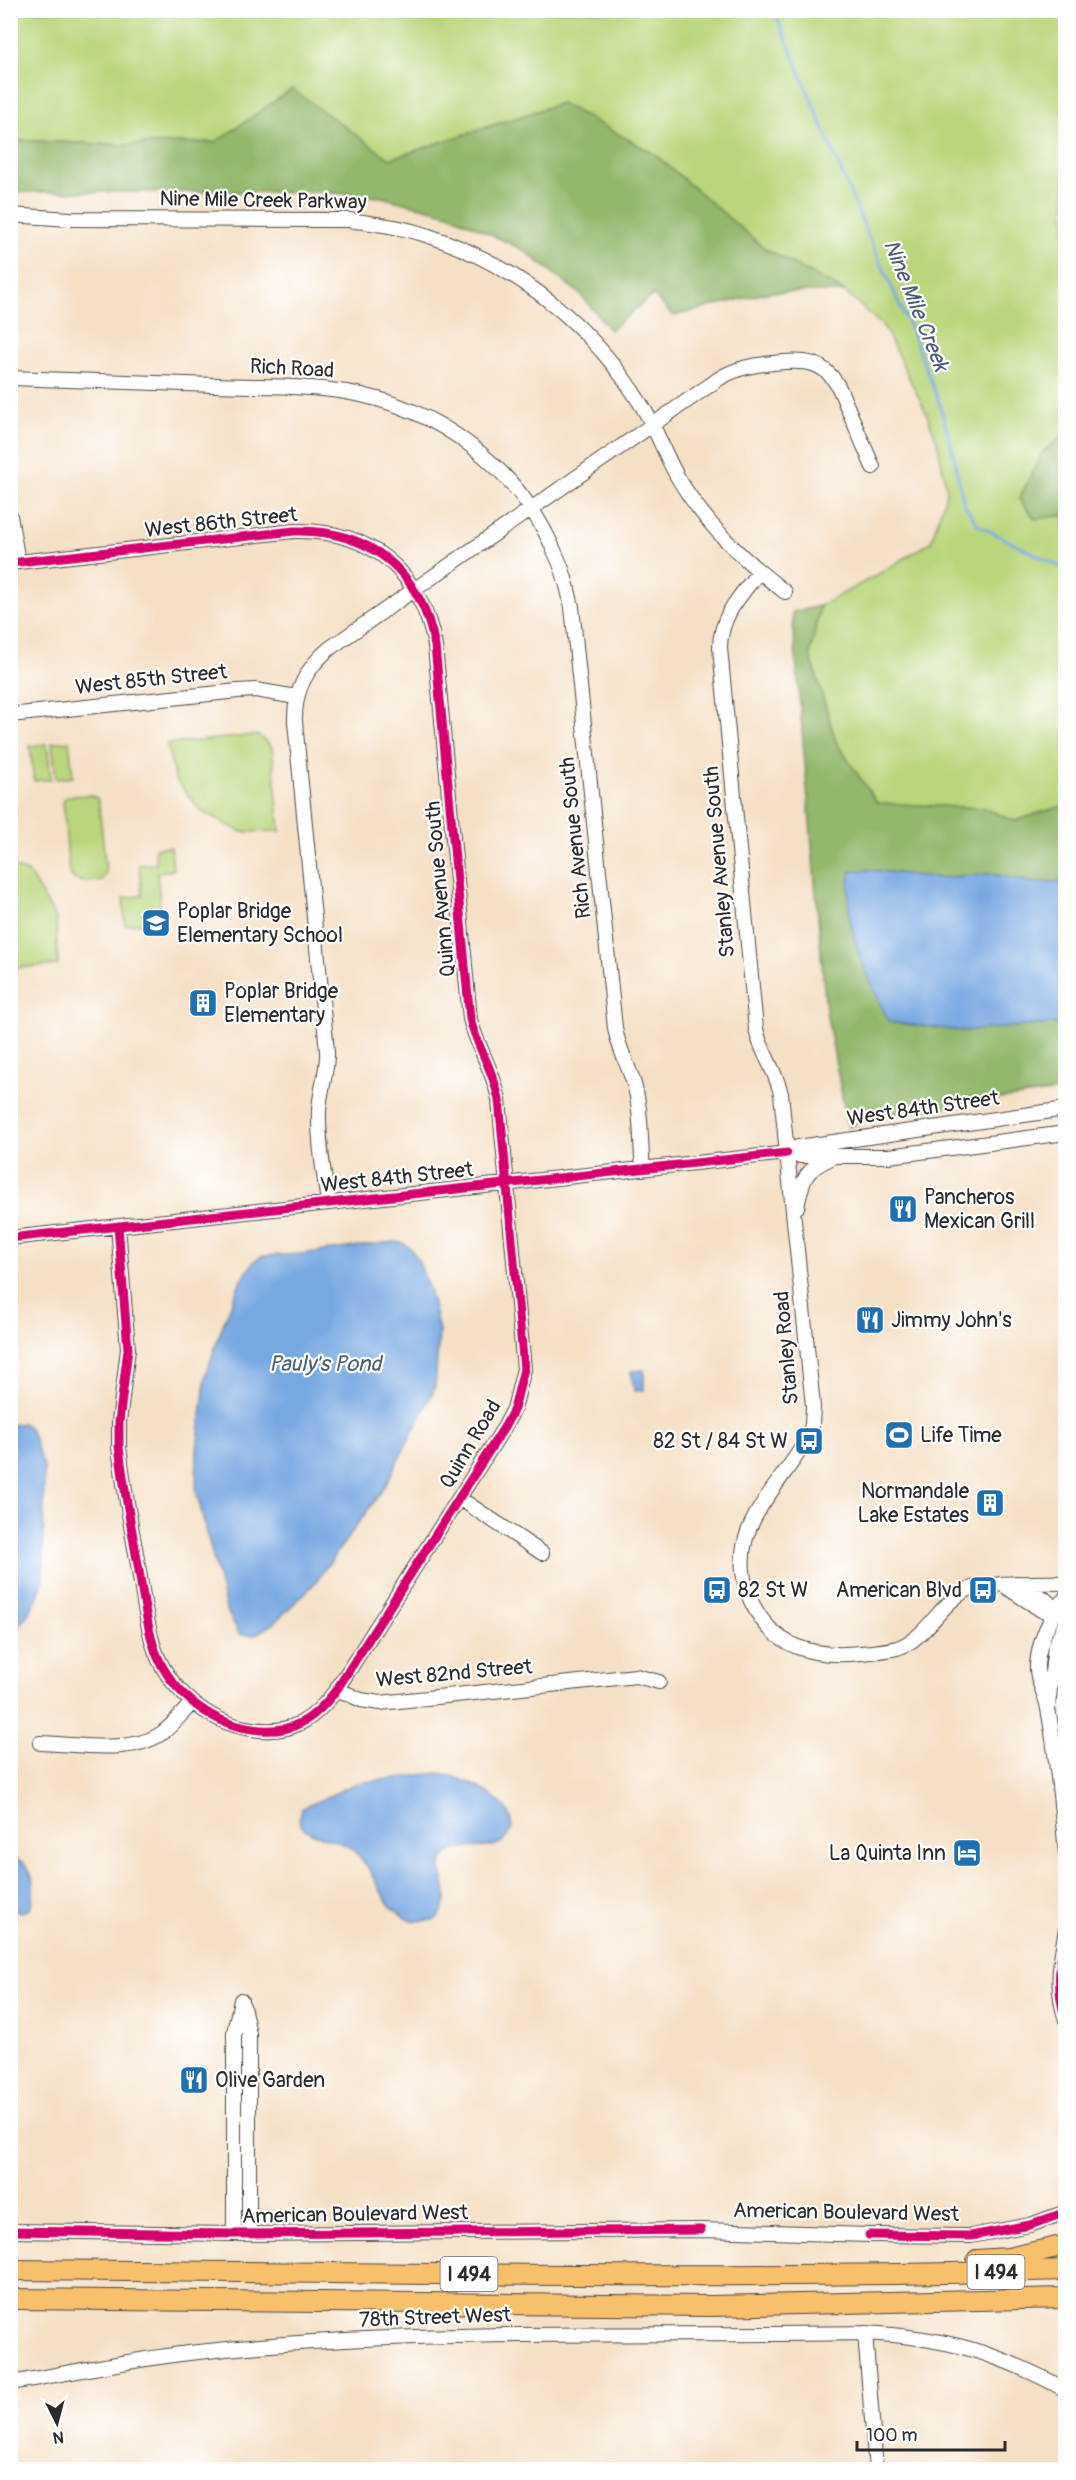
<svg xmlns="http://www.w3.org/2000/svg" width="1076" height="2480" font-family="Pangolin,sans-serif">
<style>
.green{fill:#bad67c;stroke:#728054;stroke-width:1.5}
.forest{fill:#93b76c;stroke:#5f714c;stroke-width:1.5}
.water{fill:#78a8e2;stroke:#526a86;stroke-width:1.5}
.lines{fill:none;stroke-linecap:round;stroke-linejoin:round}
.stream{stroke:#78a8e2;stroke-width:3}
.minor-casing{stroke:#494642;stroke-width:16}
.highway-casing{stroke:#494642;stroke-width:22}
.minor{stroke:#fff;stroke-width:14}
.highway{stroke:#f8bf6c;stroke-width:20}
.cycleway-casing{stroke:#fff;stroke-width:13}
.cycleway{stroke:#d6006c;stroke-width:9}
.labels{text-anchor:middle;stroke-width:4.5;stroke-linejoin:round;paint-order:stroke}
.shield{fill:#fff;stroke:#6b6b6b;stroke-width:1.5}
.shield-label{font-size:20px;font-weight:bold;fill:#2b2b2b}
.street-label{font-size:21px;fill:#2b2b2b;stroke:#fff}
.poi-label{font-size:21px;fill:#2b2b2b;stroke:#fff;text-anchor:start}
.water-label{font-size:22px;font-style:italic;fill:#4a5d74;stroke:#fff}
</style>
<rect width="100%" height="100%" fill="#fff"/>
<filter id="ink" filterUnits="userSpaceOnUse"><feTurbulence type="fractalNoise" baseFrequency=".0167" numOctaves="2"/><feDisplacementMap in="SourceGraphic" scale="12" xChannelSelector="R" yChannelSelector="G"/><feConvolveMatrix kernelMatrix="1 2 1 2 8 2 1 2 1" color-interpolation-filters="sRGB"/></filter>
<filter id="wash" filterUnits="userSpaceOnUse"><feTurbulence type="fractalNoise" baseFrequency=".008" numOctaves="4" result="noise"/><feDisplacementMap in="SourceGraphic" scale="24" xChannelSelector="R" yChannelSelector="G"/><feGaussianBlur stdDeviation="1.35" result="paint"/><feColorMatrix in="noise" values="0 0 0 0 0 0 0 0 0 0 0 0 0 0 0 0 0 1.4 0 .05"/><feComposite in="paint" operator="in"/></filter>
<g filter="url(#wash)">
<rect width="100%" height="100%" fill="#f5e0c6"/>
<path class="green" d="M11,11H1065V434L1042,453L1035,519L1065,515V805L1015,821L983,808L877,804L836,742L810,654L820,606L877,575L931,542L947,491L937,441L926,412L884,327L845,292L764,248L653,153L561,103L390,159L292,90L216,142L124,145L11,140Z
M258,735L272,747L280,831L241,832L201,811L175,779L167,744Z
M69,741L73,777L56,779L52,743Z
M47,744L51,779L34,781L30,746Z
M90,795L97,798L99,805L106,872L102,881C88,882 77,885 69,873L63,800L69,796Z
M171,847L173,870L157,872L162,921L125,925L123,898L142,896L139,865L156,864L155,848Z
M10,866L28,872L56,918L58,965L11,968Z"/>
<path class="forest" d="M292,89L390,159L561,103L653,153L764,248L845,292H770L673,316L653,295L610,330L580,294L523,250L449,214L381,197L318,192H16L11,188V140L124,145L216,142Z
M1065,434V515L1035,519L1019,499L1042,453Z
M820,606L810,654L836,742L877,803L983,808L1015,821L1065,805V881L1037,883L991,874L939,878L870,870L851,871L962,1031L1065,1023V1090L871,1117L848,1128L826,1011L792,612Z"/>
<path class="water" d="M870,870L939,878L991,874L1037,883L1065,881V1023L962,1031L889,1022C866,974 840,924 851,871Z
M392,1242L403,1243L409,1247L418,1259L430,1292L439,1331L435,1388L384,1488L313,1585L274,1623L255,1635H240L226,1609L196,1490L197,1450L206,1374L222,1327L240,1282L255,1260L263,1256L301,1254Z
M644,1370V1390L634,1391L631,1371Z
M23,1423L30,1428L44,1468L43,1580C39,1600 26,1620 11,1633V1425Z
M437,1773C458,1774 530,1806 508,1836C492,1857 461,1839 445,1856C431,1871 461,1898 435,1920L411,1921C404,1916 394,1911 389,1904C375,1885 369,1862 349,1847C335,1836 290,1838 301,1809L357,1783Z
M11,1858C36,1863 36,1886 30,1909L21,1912L11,1910Z"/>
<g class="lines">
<path class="stream" d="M774,10L864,226L911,330L940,405L953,453L964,504L978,525L1066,570"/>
</g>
</g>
<g filter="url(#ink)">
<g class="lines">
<g class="minor-casing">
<path id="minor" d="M10,215L70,219L349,220C376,224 403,227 429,236C519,266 593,326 642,406C656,428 664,453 677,476C704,523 742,559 785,592
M10,378C79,380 147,383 215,385C258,387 304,385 346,392C438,407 520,468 556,555C564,571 568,589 572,607L615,1028C618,1047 627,1062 633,1081C642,1108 640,1140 643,1169
M10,516L18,562
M10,563L294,531C370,529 421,571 435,646L470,1019C477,1047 494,1071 499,1100L524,1369L514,1409L505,1426L337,1689C314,1720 292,1735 252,1729C208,1723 166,1688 153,1644C145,1617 142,1587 137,1559C130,1521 123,1484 119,1446V1422L128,1349L118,1226
M759,572C740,596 720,616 720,648L756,1029C761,1053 776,1070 781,1094L813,1406L812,1425L808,1437C791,1469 755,1505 746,1538C740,1558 742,1582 751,1601C773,1648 813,1658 861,1653C873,1652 885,1651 897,1648C919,1641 930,1622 945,1607C965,1586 975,1586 1002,1584C1024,1583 1043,1582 1066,1583
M10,715L238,691L256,690L296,697
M787,1153L798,1147L1066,1109
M328,1203C324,1173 318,1141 319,1110C320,1090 328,1071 327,1051L295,722C294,691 306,668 330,648L720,378C737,368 753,365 773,363C803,360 825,359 840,390L873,467
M797,1207C803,1179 804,1170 831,1158
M10,1238L787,1153L800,1156H889L1066,1133
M459,1498L542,1553
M1016,1583L1046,1600L1061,1614
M1002,1584L1041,1610H1055
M1066,1597C1050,1617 1039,1640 1037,1665C1036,1682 1046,1693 1048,1709C1057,1756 1061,1804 1066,1852
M337,1689L361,1700L380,1703L636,1676L659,1682
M1048,1706L1055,1646L1066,1621
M40,1743C77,1744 131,1755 162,1733C173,1725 182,1713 192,1703
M1066,1929C1060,1961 1055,1988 1066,2020
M243,2006L249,2034V2234
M10,2231L234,2234L701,2230L869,2235L971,2236L1030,2225L1066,2212
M234,2234V2033L241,2000
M865,2333L876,2470
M10,2383C70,2373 129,2360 189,2353C414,2327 640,2337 865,2333C943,2337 997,2352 1066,2390"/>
</g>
<g class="highway-casing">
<path id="highway" d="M977,2260L1008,2258L1066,2245
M10,2270C362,2272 714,2281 1066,2270
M10,2299L710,2306L1066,2298"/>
</g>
<use href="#minor" class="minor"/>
<use href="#highway" class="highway"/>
<g class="cycleway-casing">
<path id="cycleway" d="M10,563L294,531C370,529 421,571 435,646L470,1019C477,1047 494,1071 499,1100L524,1369L514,1409L505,1426L337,1689C314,1720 292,1735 252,1729C208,1723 166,1688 153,1644C145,1617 142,1587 137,1559C130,1521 123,1484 119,1446V1422L128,1349L118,1226
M10,1238L787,1153
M1066,1929C1060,1961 1055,1988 1066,2020
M10,2231L234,2234L701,2230
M869,2235L971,2236L1030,2225L1066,2212"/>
</g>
<use href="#cycleway" class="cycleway"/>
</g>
</g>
<defs>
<g id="school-square" transform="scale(1.5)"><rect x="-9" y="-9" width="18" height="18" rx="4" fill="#1f6fb2" stroke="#fff"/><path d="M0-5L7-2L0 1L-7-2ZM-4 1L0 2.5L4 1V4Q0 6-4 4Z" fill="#fff"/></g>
<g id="building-square" transform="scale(1.5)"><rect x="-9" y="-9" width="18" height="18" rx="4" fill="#1f6fb2" stroke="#fff"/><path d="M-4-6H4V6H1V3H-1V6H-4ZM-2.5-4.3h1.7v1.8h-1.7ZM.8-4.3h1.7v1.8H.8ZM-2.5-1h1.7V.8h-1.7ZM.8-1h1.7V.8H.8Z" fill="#fff"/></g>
<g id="restaurant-square" transform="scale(1.5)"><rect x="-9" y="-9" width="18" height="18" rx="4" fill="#1f6fb2" stroke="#fff"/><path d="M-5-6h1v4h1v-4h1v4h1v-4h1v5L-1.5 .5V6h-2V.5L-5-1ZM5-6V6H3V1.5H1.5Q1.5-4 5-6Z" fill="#fff"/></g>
<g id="stadium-square" transform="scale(1.5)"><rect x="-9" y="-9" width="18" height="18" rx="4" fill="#1f6fb2" stroke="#fff"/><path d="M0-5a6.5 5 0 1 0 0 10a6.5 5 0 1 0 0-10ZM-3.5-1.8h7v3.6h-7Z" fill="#fff"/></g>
<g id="bus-square" transform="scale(1.5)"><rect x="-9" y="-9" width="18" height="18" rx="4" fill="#1f6fb2" stroke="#fff"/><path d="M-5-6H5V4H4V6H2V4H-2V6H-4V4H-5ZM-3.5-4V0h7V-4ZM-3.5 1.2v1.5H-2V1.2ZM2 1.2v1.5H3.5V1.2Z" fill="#fff"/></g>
<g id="hotel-square" transform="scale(1.5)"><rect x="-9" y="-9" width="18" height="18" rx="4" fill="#1f6fb2" stroke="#fff"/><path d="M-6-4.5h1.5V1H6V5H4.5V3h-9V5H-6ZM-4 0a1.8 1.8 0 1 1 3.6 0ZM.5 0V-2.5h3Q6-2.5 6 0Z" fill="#fff"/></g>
</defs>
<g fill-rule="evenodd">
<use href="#school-square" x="156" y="923"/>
<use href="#building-square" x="203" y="1003"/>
<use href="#restaurant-square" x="903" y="1209"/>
<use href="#restaurant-square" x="870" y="1320"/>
<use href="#stadium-square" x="899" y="1435"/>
<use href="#bus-square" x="809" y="1441"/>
<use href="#building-square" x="990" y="1503"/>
<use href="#bus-square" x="717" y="1590"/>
<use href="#bus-square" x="983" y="1590"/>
<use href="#hotel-square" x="967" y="1853"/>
<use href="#restaurant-square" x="194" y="2080"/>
</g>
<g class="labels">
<g class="shield">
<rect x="967.5" y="2255" width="57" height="34" rx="4.5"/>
<rect x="440.5" y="2257" width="57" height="34" rx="4.5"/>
</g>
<g class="shield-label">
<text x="996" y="2279">I 494</text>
<text x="469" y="2281">I 494</text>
</g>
<g class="street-label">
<text transform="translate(263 200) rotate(1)" y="7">Nine Mile Creek Parkway</text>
<text transform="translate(292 368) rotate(3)" y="7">Rich Road</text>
<text transform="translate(221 522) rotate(-6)" y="7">West 86th Street</text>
<text transform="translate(151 679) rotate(-6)" y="7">West 85th Street</text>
<text transform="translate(575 838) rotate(-96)" y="7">Rich Avenue South</text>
<text transform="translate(719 862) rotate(-95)" y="7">Stanley Avenue South</text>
<text transform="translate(440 889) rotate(-95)" y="7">Quinn Avenue South</text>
<text transform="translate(923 1108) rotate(-8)" y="7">West 84th Street</text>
<text transform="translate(397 1177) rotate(-6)" y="7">West 84th Street</text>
<text transform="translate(786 1348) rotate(-95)" y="7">Stanley Road</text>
<text transform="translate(470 1444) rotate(-59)" y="7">Quinn Road</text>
<text transform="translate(454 1673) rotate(-5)" y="7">West 82nd Street</text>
<text transform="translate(846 2212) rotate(1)" y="7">American Boulevard West</text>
<text transform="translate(355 2214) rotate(-1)" y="7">American Boulevard West</text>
<text transform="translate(435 2317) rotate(-2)" y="7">78th Street West</text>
</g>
<g class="poi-label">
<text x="177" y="918">Poplar Bridge<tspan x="177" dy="24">Elementary School</tspan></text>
<text x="224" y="998">Poplar Bridge<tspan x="224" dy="24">Elementary</tspan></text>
<text x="924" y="1204">Pancheros<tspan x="924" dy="24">Mexican Grill</tspan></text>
<text x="891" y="1327">Jimmy John's</text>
<text x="920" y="1442">Life Time</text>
<text x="788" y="1448" text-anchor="end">82 St / 84 St W</text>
<text x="969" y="1498" text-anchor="end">Normandale<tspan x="969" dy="24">Lake Estates</tspan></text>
<text x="738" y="1597">82 St W</text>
<text x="962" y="1597" text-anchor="end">American Blvd</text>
<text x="946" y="1860" text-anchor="end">La Quinta Inn</text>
<text x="215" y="2087">Olive Garden</text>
</g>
<g class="water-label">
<text transform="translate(917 305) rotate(68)" y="8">Nine Mile Creek</text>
<text x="325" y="1371">Pauly's Pond</text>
</g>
</g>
<rect width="1076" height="2480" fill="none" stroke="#fff" stroke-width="36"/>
<g transform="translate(57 2423) rotate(174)" stroke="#ffffff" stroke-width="4.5" paint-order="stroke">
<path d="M0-4.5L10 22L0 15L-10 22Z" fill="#2b2b2b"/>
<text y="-9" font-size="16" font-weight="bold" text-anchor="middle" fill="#2b2b2b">N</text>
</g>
<path d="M857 2441v9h148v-9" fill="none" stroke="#2b2b2b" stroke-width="3"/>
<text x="866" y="2441" font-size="18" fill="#2b2b2b" stroke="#ffffff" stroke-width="4.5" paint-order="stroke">100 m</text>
</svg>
